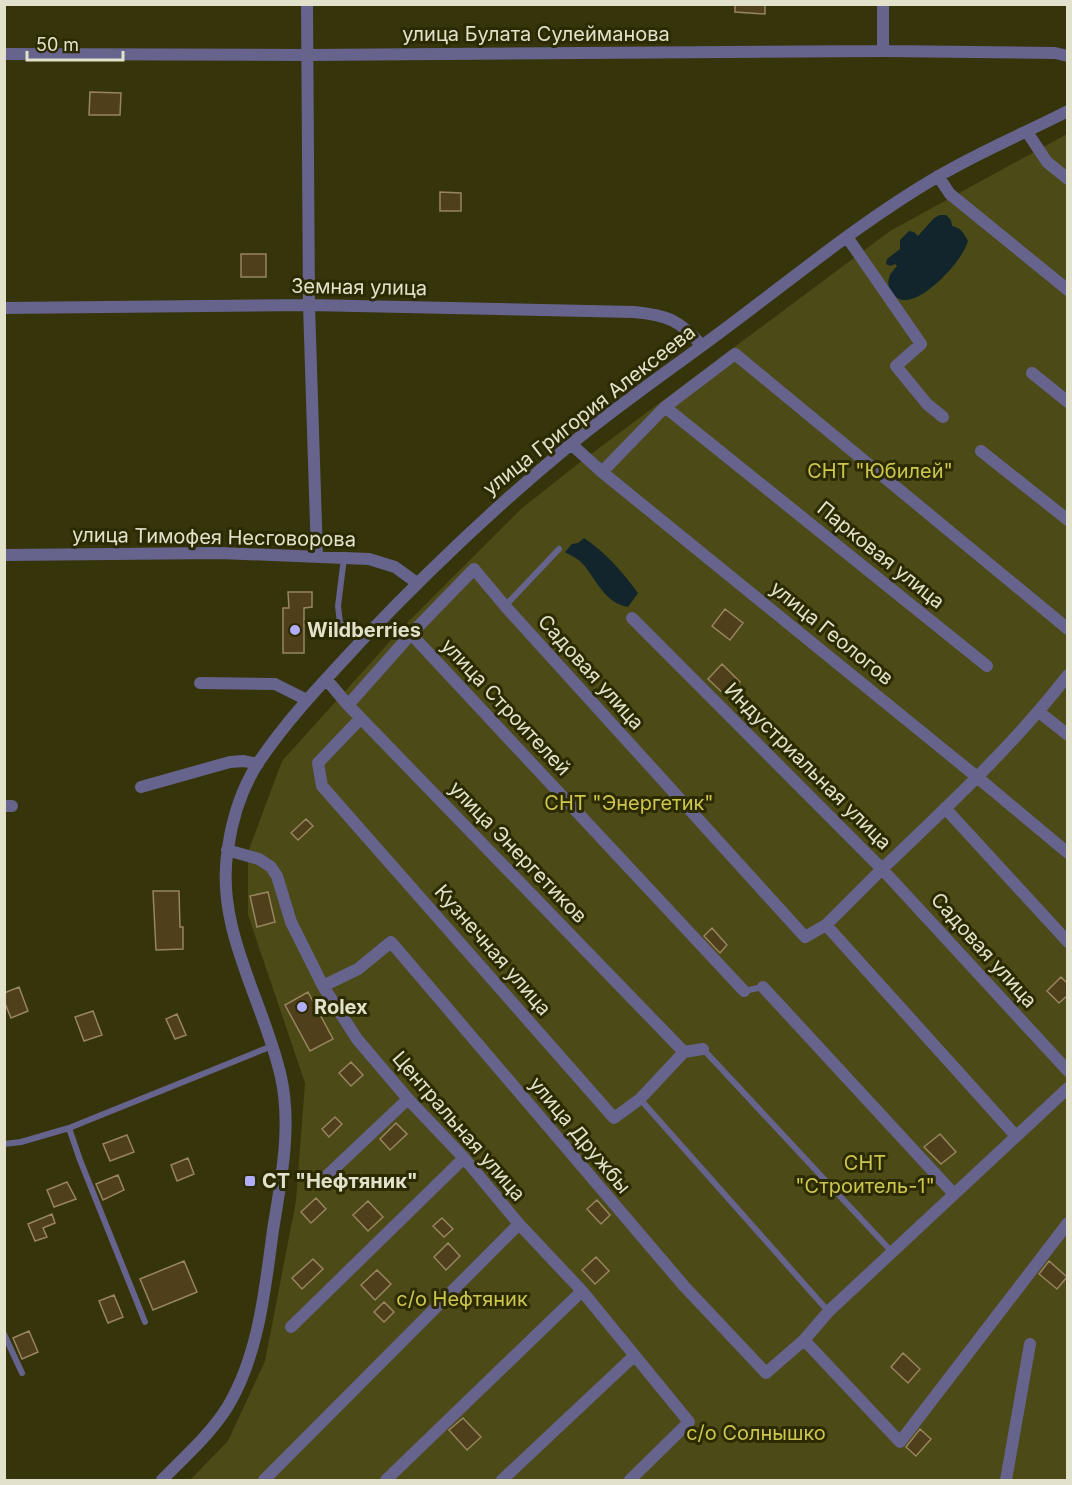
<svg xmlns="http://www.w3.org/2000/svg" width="1072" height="1485" font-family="Inter,sans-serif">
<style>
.green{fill:#4c4a16}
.water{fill:#12252d}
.building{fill:#4f3f1a;stroke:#97855f;stroke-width:1.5}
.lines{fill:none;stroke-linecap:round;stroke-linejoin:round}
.service{stroke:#66638d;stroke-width:6}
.minor{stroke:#66638d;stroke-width:12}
.poi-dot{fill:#b2adf9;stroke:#2c2a01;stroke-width:2}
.labels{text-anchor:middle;stroke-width:6;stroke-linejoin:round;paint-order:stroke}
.street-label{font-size:20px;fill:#e2e2cc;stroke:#2c2a01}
.park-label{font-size:20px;fill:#ccc64e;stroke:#2c2a01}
.poi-label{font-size:20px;font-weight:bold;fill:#e2e2cc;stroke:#2c2a01;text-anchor:start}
</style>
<rect width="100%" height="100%" fill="#36340b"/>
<path class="green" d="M1067,134V1480H190L228,1441L265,1361L296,1201L305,1083L248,915V852L282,761L403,627L521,509L579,463L890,231Z"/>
<path class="water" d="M940,215H946L951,220L952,226C961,228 963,232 968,241C963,260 927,299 906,300C894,301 886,288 889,278C890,273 894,270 897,266L895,264L890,266L886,264L887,259L900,249V240L909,231L914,232L918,236L934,218Z
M584,538C606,553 622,571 638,593L628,607C604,603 596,578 581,562C577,558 570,555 565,552L572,544L578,543Z"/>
<path class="building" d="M735,4H765V14L735,12Z
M90,92L121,93L120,115H89Z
M440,192L461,193V211H440Z
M241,254H266V277H241Z
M288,592H312V607L304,608V653H283V608H289Z
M725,609L743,623L730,640L712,626Z
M722,664L740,682L726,696L708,679Z
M306,819L313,826L298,840L291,833Z
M153,891H179L180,927H183V949L156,950Z
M268,892L275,922L257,927L250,896Z
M712,928L727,945L720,953L704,936Z
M1061,977L1068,984V995L1059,1003L1047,991Z
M19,987L28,1011L11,1018L4,1001V993Z
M308,992L333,1039L310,1051L285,1005Z
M93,1011L102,1035L84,1041L75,1017Z
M177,1014L186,1035L175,1039L166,1019Z
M351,1062L363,1075L351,1086L339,1073Z
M335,1117L342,1124L329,1137L322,1129Z
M396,1123L407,1134L390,1150L380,1139Z
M940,1134L956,1152L941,1164L924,1147Z
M127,1135L134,1152L110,1161L103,1144Z
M188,1158L194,1174L177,1181L171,1165Z
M118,1175L124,1190L103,1200L96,1184Z
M67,1182L76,1199L54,1207L47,1190Z
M316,1198L326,1209L311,1223L301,1212Z
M597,1200L610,1215L601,1224L587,1209Z
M368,1201L383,1217L368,1231L353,1215Z
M52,1214L55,1223L43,1228L47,1237L35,1241L28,1224Z
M442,1218L453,1229L444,1237L433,1226Z
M448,1243L460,1256L446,1270L434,1257Z
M596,1257L609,1271L595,1284L582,1270Z
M313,1259L323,1269L302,1289L292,1278Z
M184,1261L197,1292L153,1310L140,1279Z
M1049,1261L1067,1277L1057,1289L1039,1274Z
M377,1270L391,1284L375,1300L361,1285Z
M114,1295L123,1317L108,1323L99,1301Z
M384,1302L394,1312L384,1322L374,1312Z
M29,1331L38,1352L22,1359L13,1338Z
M903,1353L920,1369L908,1383L891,1367Z
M463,1418L481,1437L467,1450L449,1430Z
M920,1429L931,1439L916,1456L906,1447Z"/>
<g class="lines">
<path class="service" d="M344,558L338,606L340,623L360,642
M505,606L559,549
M744,991L763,987
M703,1049L892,1252
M640,1099L828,1311
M69,1128L80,1160L145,1322
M4,1144L21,1142L69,1128L272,1046
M4,1334L22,1373"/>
<path class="minor" d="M307,4L309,305L317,556
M883,4V51
M4,54L307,55L883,51L1055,53L1068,56
M1027,132L1047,162L1068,179
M938,176L950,194L1068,290
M847,237L921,344L896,366L927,404L943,417
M4,308L309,305L634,312C667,315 680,320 702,346
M1032,373L1068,402
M665,407L987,666
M571,444L602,472L977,777L1068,853
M981,451L1068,520
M602,472L665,407L735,354L1068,629
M4,555L220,553L369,559L395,567L417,583
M411,634L744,991
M1068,675C1013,746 947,807 882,869L1068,1071
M326,679L348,705L684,1052
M200,683L275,684L307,700
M348,705L411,634L474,569L505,606L805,937L826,925L882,869L632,618
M1039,712L1068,735
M361,718L318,763L322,786L614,1118L640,1099L684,1052L703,1049
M141,787L230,762L244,761L258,764
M4,806H12
M945,808L1068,942
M227,850L259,859L271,867L277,876L291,922L323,986L357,1039L408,1099L464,1158L519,1224L582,1291L689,1422L630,1480
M826,925L1016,1136
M323,986L358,969L391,942L684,1286L766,1373L804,1340L829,1311L1068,1088
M763,987L954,1194
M319,1183L408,1099
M291,1327L464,1158
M804,1340L900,1442L1068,1223
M162,1480C184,1457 211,1434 228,1406C259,1354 265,1289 273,1230C281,1180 292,1127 281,1077C264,1001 214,928 228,848C232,820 242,788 258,763C288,718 327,678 364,638C429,570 497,505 570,445C621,403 677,365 730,325C797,275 865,219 937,177C979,152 1025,133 1068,111
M264,1480L519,1224
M386,1480L582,1291
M502,1480L634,1356
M1006,1480L1030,1344"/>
</g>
<g class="poi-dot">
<circle cx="295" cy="630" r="6"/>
<circle cx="302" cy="1007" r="6"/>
<rect x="244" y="1175" width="12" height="12" rx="3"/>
</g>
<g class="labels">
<g class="street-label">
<text x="536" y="41">улица Булата Сулейманова</text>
<text transform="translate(359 287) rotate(1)" y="7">Земная улица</text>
<text transform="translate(589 410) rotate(-38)" y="7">улица Григория Алексеева</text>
<text transform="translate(214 537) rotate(1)" y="7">улица Тимофея Несговорова</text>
<text transform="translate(881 555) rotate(39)" y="7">Парковая улица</text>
<text transform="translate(832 633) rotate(39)" y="7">улица Геологов</text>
<text transform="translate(591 672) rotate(48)" y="7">Садовая улица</text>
<text transform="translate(506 707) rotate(47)" y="7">улица Строителей</text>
<text transform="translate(808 766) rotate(45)" y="7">Индустриальная улица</text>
<text transform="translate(518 852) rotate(46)" y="7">улица Энергетиков</text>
<text transform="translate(493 950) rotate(49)" y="7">Кузнечная улица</text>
<text transform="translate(984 950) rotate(48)" y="7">Садовая улица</text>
<text transform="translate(459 1126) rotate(49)" y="7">Центральная улица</text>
<text transform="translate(580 1135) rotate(50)" y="7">улица Дружбы</text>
</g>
<g class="park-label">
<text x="880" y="478">СНТ "Юбилей"</text>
<text x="629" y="810">СНТ "Энергетик"</text>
<text x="865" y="1170">СНТ<tspan x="865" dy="23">"Строитель-1"</tspan></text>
<text x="462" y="1306">с/о Нефтяник</text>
<text x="756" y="1440">с/о Солнышко</text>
</g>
<g class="poi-label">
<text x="307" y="637">Wildberries</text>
<text x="314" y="1014">Rolex</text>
<text x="262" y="1188">СТ "Нефтяник"</text>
</g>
</g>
<rect width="1072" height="1485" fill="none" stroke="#e2e2cc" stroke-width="12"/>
<path d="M27 51v9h96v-9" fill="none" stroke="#e2e2cc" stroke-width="3"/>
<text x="36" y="51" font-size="18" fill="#e2e2cc" stroke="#2c2a01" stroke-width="4.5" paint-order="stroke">50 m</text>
</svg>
